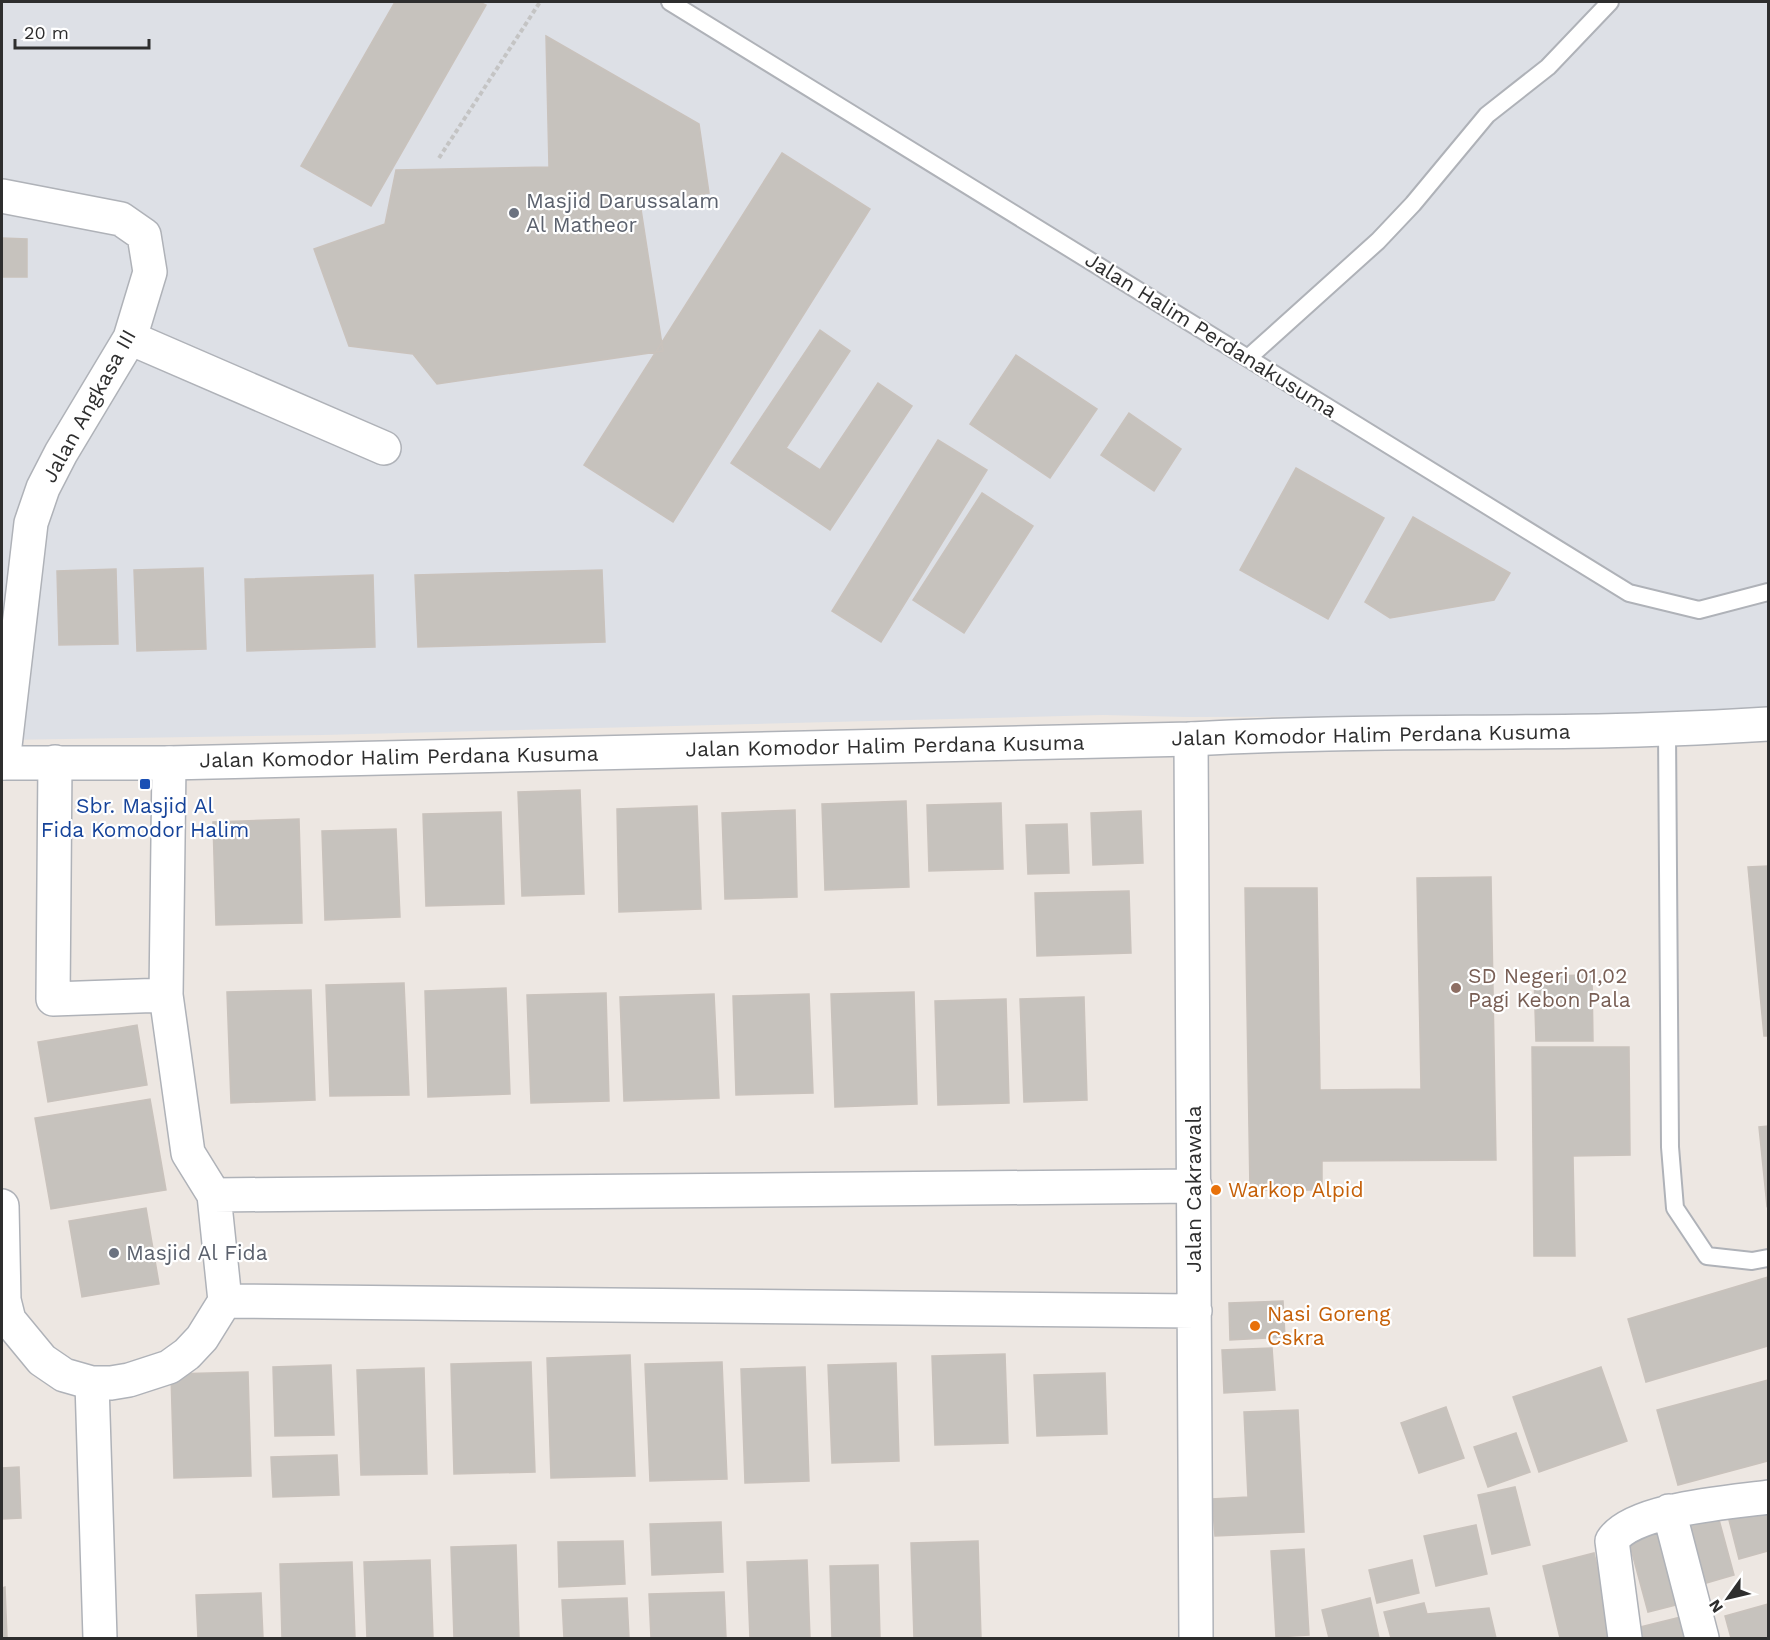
<svg xmlns="http://www.w3.org/2000/svg" width="1770" height="1640" font-family="'Work Sans',sans-serif">
<style>
.airport{fill:#dde0e6}
.building{fill:#c6c2bd;stroke:#c9c2bc;stroke-width:1.5}
.lines{fill:none;stroke-linecap:round;stroke-linejoin:round}
.lane-casing{stroke:#afb2b8;stroke-width:20}
.street-casing{stroke:#afb2b8;stroke-width:36}
.secondary-casing{stroke:#afb2b8;stroke-width:36}
.path{stroke:#c4c4c4;stroke-width:4;stroke-dasharray:4.5 3;stroke-linecap:butt}
.lane{stroke:#fff;stroke-width:16}
.street{stroke:#fff;stroke-width:33}
.secondary{stroke:#fff;stroke-width:33}
.worship-dot{fill:#6b7280;stroke:#fff;stroke-width:2}
.transit-dot{fill:#1a4fb4;stroke:#fff;stroke-width:2}
.education-dot{fill:#8d6e63;stroke:#fff;stroke-width:2}
.food-dot{fill:#e8710a;stroke:#fff;stroke-width:2}
.labels{text-anchor:middle;stroke-width:4.5;stroke-linejoin:round;paint-order:stroke}
.worship-label{font-size:21px;fill:#5b616d;stroke:#fff;text-anchor:start}
.street-label{font-size:21px;fill:#2e2e2e;stroke:#fff}
.transit-label{font-size:21px;fill:#164399;stroke:#fff}
.education-label{font-size:21px;fill:#785e54;stroke:#fff;text-anchor:start}
.food-label{font-size:21px;fill:#c56008;stroke:#fff;text-anchor:start}
</style>
<rect width="100%" height="100%" fill="#ede7e2"/>
<path class="airport" d="M2,2H1768V716L1186,717L1103,715L323,735L2,740Z"/>
<path class="building" d="M395,2H479L486,5L371,206L301,166Z
M546,36L699,124L709,193L640,203L663,351L437,384L413,354L349,346L314,249L385,224L396,170L549,167Z
M782,153L870,209L673,522L584,465Z
M2,238L27,239V277H2Z
M820,330L850,351L786,448L820,470L878,383L912,406L830,530L731,463Z
M1016,355L1097,409L1050,478L970,424Z
M1129,413L1181,449L1154,491L1101,455Z
M938,440L987,470L881,642L832,611Z
M1296,468L1384,518L1328,619L1240,570Z
M982,493L1033,526L964,633L913,600Z
M1413,517L1510,573L1494,600L1390,618L1365,602Z
M203,568L206,649L137,651L134,570Z
M116,569L118,644L59,645L57,571Z
M602,570L605,642L418,647L415,575Z
M373,575L375,647L247,651L245,579Z
M580,790L584,894L522,896L518,792Z
M906,801L909,887L825,890L822,804Z
M1001,803L1003,869L929,871L927,805Z
M697,806L701,909L619,912L617,809Z
M795,810L797,897L725,899L722,813Z
M1141,811L1143,863L1093,865L1091,813Z
M501,812L504,904L426,906L423,814Z
M299,819L302,923L216,925L213,822Z
M1067,824L1069,873L1028,874L1026,825Z
M396,829L400,917L325,920L322,831Z
M1768,866V1036H1764L1748,867Z
M1491,877L1496,1160L1322,1161V1190H1250L1245,888H1317L1320,1090L1421,1089L1417,878Z
M1129,891L1131,953L1037,956L1035,893Z
M1592,975L1593,1041H1536L1534,976Z
M404,983L409,1095L330,1096L326,985Z
M506,988L510,1094L428,1097L425,991Z
M311,990L315,1100L231,1103L227,992Z
M914,992L917,1104L835,1107L831,994Z
M606,993L609,1101L531,1103L527,995Z
M714,994L719,1098L624,1101L620,997Z
M809,994L813,1093L736,1095L733,996Z
M1084,997L1087,1100L1024,1102L1020,999Z
M1006,999L1009,1103L938,1105L935,1001Z
M137,1025L147,1085L48,1102L38,1042Z
M1532,1047H1629L1630,1155L1573,1156L1575,1256H1534Z
M150,1099L166,1190L51,1209L35,1118Z
M1768,1126V1205L1767,1206L1759,1127Z
M146,1208L159,1284L82,1297L69,1221Z
M1768,1277V1346L1646,1382L1628,1319Z
M1283,1301L1285,1337L1230,1340L1229,1303Z
M1272,1348L1275,1390L1224,1393L1222,1350Z
M1005,1354L1008,1443L935,1445L932,1356Z
M630,1355L635,1476L551,1478L547,1358Z
M531,1362L535,1472L454,1474L451,1364Z
M722,1362L727,1479L650,1481L645,1364Z
M896,1363L899,1461L832,1463L828,1365Z
M331,1365L334,1435L275,1436L273,1367Z
M805,1367L809,1481L745,1483L741,1369Z
M1601,1367L1627,1441L1539,1472L1513,1397Z
M424,1368L427,1474L361,1475L357,1370Z
M248,1372L251,1476L174,1478L171,1374Z
M1105,1373L1107,1434L1037,1436L1034,1375Z
M1768,1380V1461L1678,1485L1657,1410Z
M1446,1407L1464,1458L1419,1473L1401,1423Z
M1298,1410L1304,1532L1215,1536L1212,1499L1248,1497L1244,1412Z
M1516,1433L1530,1472L1488,1487L1474,1447Z
M337,1455L339,1495L273,1497L271,1457Z
M19,1467L21,1518L2,1519V1468Z
M1515,1487L1530,1545L1492,1554L1478,1495Z
M1768,1509V1551L1739,1559L1729,1520Z
M1718,1516L1734,1575L1696,1586L1680,1526Z
M721,1522L723,1572L652,1575L650,1524Z
M1476,1525L1487,1574L1436,1586L1424,1536Z
M1664,1528L1684,1603L1648,1612L1628,1538Z
M623,1541L625,1584L559,1587L558,1542Z
M978,1541L981,1638H914L911,1543Z
M516,1545L519,1638H454L451,1547Z
M1304,1549L1309,1635L1276,1637L1271,1551Z
M1594,1553L1614,1638H1560L1543,1566Z
M430,1560L433,1638H367L364,1562Z
M807,1560L810,1638H750L747,1562Z
M1412,1560L1419,1593L1377,1603L1369,1570Z
M352,1562L355,1638H282L280,1564Z
M878,1565L880,1638H832L830,1566Z
M5,1587L7,1638H2V1588Z
M724,1592L726,1638H651L649,1594Z
M261,1593L263,1638H198L196,1595Z
M627,1598L629,1638H564L562,1600Z
M1370,1598L1379,1638H1329L1322,1610Z
M1424,1603L1427,1614L1489,1608L1496,1638H1391L1384,1612Z
M1768,1604V1638H1731L1725,1616Z
M1681,1617L1687,1638H1635L1632,1629Z"/>
<g class="lines">
<g class="lane-casing">
<path id="lane" d="M670,2L1629,593L1699,610L1768,592
M1248,358L1378,241L1413,204L1487,115L1548,67L1610,2
M1667,731L1670,1147L1675,1208L1707,1256L1752,1261L1768,1258"/>
</g>
<g class="street-casing">
<path id="street" d="M2,196L121,219L144,235L150,272L130,338L61,453L43,488L31,523L3,763
M130,338L384,448
M1191,739L1196,1638
M55,762L53,999L166,995
M214,1195L1195,1186
M2,1206L4,1300L9,1320L42,1360L64,1375L92,1383H111L129,1380L169,1367L187,1354L202,1338L225,1301L214,1195L188,1153L166,995L169,763
M225,1301L1195,1311
M92,1383L100,1638
M1669,1511L1702,1638
M1625,1638L1612,1541C1631,1509 1732,1502 1768,1497"/>
</g>
<g class="secondary-casing">
<path id="secondary" d="M2,763H169L1191,739C1383,728 1576,737 1768,724"/>
</g>
<path class="path" d="M439,158L540,2"/>
<use href="#lane" class="lane"/>
<use href="#street" class="street"/>
<use href="#secondary" class="secondary"/>
</g>
<g class="worship-dot">
<circle cx="514" cy="213" r="6"/>
<circle cx="114" cy="1253" r="6"/>
</g>
<rect class="transit-dot" x="139" y="778" width="12" height="12" rx="3"/>
<circle class="education-dot" cx="1456" cy="988" r="6"/>
<g class="food-dot">
<circle cx="1216" cy="1190" r="6"/>
<circle cx="1255" cy="1326" r="6"/>
</g>
<g class="labels">
<g class="worship-label">
<text x="526" y="208">Masjid Darussalam<tspan x="526" dy="24">Al Matheor</tspan></text>
<text x="126" y="1260">Masjid Al Fida</text>
</g>
<g class="street-label">
<text transform="translate(1211 335) rotate(32)" y="7">Jalan Halim Perdanakusuma</text>
<text transform="translate(89 406) rotate(-61)" y="7">Jalan Angkasa III</text>
<text transform="translate(1371 735) rotate(-1)" y="7">Jalan Komodor Halim Perdana Kusuma</text>
<text transform="translate(885 746) rotate(-1)" y="7">Jalan Komodor Halim Perdana Kusuma</text>
<text transform="translate(399 757) rotate(-1)" y="7">Jalan Komodor Halim Perdana Kusuma</text>
<text transform="translate(1194 1189) rotate(-90)" y="7">Jalan Cakrawala</text>
</g>
<g class="transit-label">
<text x="145" y="813">Sbr. Masjid Al<tspan x="145" dy="24">Fida Komodor Halim</tspan></text>
</g>
<g class="education-label">
<text x="1468" y="983">SD Negeri 01,02<tspan x="1468" dy="24">Pagi Kebon Pala</tspan></text>
</g>
<g class="food-label">
<text x="1228" y="1197">Warkop Alpid</text>
<text x="1267" y="1321">Nasi Goreng<tspan x="1267" dy="24">Cskra</tspan></text>
</g>
</g>
<rect width="1770" height="1640" fill="none" stroke="#2e2e2e" stroke-width="6"/>
<g transform="translate(1728 1598) rotate(236)" stroke="#ffffff" stroke-width="4.5" paint-order="stroke">
<path d="M0-4.5L10 22L0 15L-10 22Z" fill="#2e2e2e"/>
<text y="-9" font-size="16" font-weight="bold" text-anchor="middle" fill="#2e2e2e">N</text>
</g>
<path d="M15 39v9h134v-9" fill="none" stroke="#2e2e2e" stroke-width="3"/>
<text x="24" y="39" font-size="18" fill="#2e2e2e" stroke="#ffffff" stroke-width="4.5" paint-order="stroke">20 m</text>
</svg>
